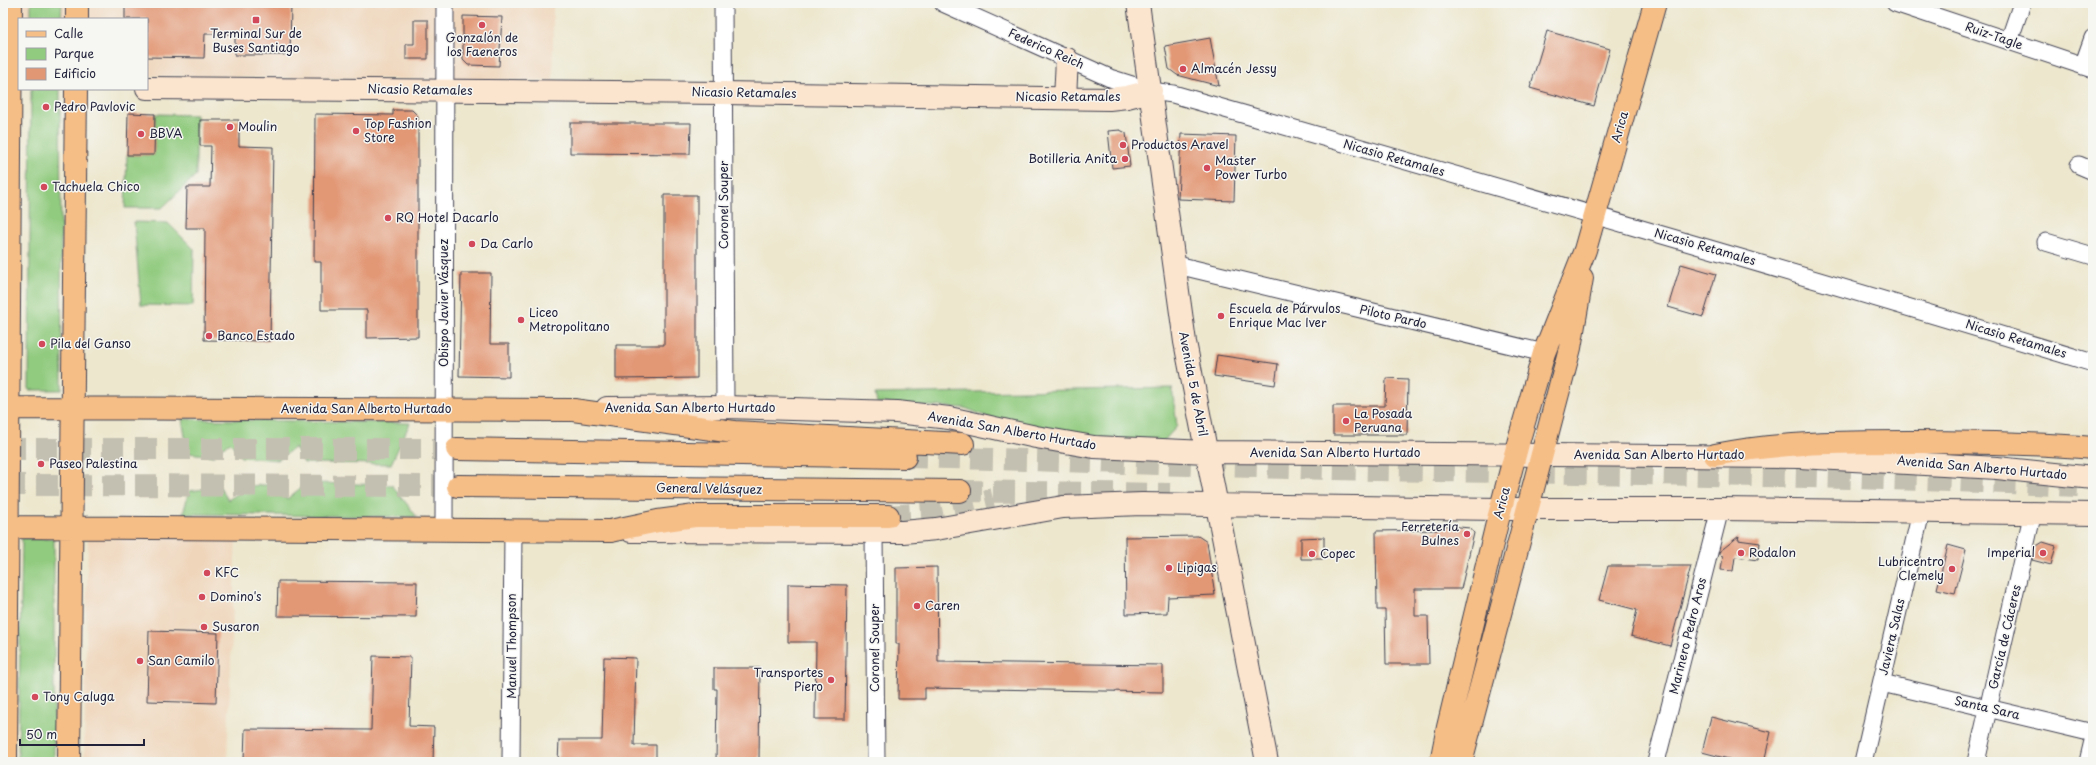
<svg xmlns="http://www.w3.org/2000/svg" width="2096" height="765" font-family="'Playpen Sans',sans-serif">
<style>
.built{fill:#efd6bb}
.green{fill:#91cb7f;stroke:#5a765d}
.building{fill:#e29774}
.lines{fill:none;stroke-linecap:round;stroke-linejoin:round}
.highway-tunnel{stroke:#c4c0b1;stroke-width:22;stroke-dasharray:22 11;stroke-linecap:butt}
.street-casing{stroke:#404051;stroke-width:19}
.secondary-casing{stroke:#404051;stroke-width:24}
.primary-casing{stroke:#404051;stroke-width:24}
.highway-casing{stroke:#404051;stroke-width:24}
.street{stroke:#fff;stroke-width:17}
.secondary{stroke:#fbe5cf;stroke-width:22}
.primary{stroke:#f6be87;stroke-width:22}
.highway{stroke:#f6be87;stroke-width:22}
.poi-dot{fill:#d1495b;stroke:#f6f6f2;stroke-width:1.5}
.labels{text-anchor:middle;stroke-width:3;stroke-linejoin:round;paint-order:stroke}
.poi-label{font-size:12px;fill:#22223b;stroke:#f6f6f2;text-anchor:start}
.street-label{font-size:12px;fill:#22223b;stroke:#f6f6f2}
</style>
<rect width="100%" height="100%" fill="#f6f6f2"/>
<filter id="ink" filterUnits="userSpaceOnUse"><feTurbulence type="fractalNoise" baseFrequency=".025" numOctaves="2"/><feDisplacementMap in="SourceGraphic" scale="8" xChannelSelector="R" yChannelSelector="G"/><feConvolveMatrix kernelMatrix="1 2 1 2 8 2 1 2 1" color-interpolation-filters="sRGB"/></filter>
<filter id="wash" filterUnits="userSpaceOnUse"><feTurbulence type="fractalNoise" baseFrequency=".012" numOctaves="4" result="noise"/><feDisplacementMap in="SourceGraphic" scale="16" xChannelSelector="R" yChannelSelector="G"/><feGaussianBlur stdDeviation="0.9" result="paint"/><feColorMatrix in="noise" values="0 0 0 0 0 0 0 0 0 0 0 0 0 0 0 0 0 1.4 0 .05"/><feComposite in="paint" operator="in"/></filter>
<g filter="url(#wash)">
<rect width="100%" height="100%" fill="#ede7ce"/>
<path class="built" d="M3,3H553V81L147,76V19H19Z
M88,534H236L227,762H84Z"/>
<path class="green" d="M31,3H62L61,19H31Z
M31,89H60L62,390H29Z
M155,114L196,115V175L162,208H125L127,155H154Z
M134,222L168,223L194,249L193,306L141,305Z
M1172,388L1177,426L1162,443H1120L998,421L965,408L877,403L875,394Z
M182,419L410,423L391,464L304,463L295,447L278,460L241,457L231,443L212,452L214,456L188,453Z
M313,483L392,485L417,517L183,514L189,491L220,487L228,500L249,486L278,484L287,499L303,486Z
M22,538L54,539V762H18Z"/>
<g id="blocks">
<path class="building" d="M125,3H291L290,55H235V34H205L204,58L147,57V19H125Z
M463,16L502,17L499,66L468,65L463,60Z
M414,20H428V59H406V44H414Z
M1547,31L1610,49L1594,106L1530,88Z
M1210,38L1219,86L1177,75L1169,69L1165,46Z
M393,110H412L418,116V337L367,338V310H321V262H314L315,114L393,115Z
M128,113L155,114L154,155H127Z
M200,120H239V146L273,147L270,341L204,340L205,228H186L187,187H210L211,146H200Z
M570,123H691L690,154L570,153Z
M1120,130L1126,133L1130,166L1112,168L1108,131Z
M1181,134L1236,136L1234,201L1178,199Z
M664,195H697V378L616,379V345H664Z
M1681,264L1716,274L1703,317L1668,307Z
M461,273H491L490,344H509V377L459,376Z
M1217,355L1278,364L1275,385L1214,376Z
M1386,378L1408,379L1407,435H1333V406H1385Z
M1438,525L1470,528L1474,533L1461,589H1415V616H1428L1429,664H1386L1385,610H1377L1376,531L1438,530Z
M1198,536L1207,542L1215,595L1168,597L1167,613L1126,614L1125,537Z
M1739,536L1738,540L1760,543L1758,560L1735,557L1733,571L1721,570L1723,556L1719,555V552Z
M1324,537V559H1301V538Z
M2043,542L2056,546L2051,565L2032,560L2035,547Z
M1948,545L1966,550L1955,593L1937,589Z
M1608,566H1691L1670,646L1631,636L1637,610L1599,600Z
M937,567L938,662L1163,665V692L925,688V699H898L899,644H896V568Z
M278,581L417,582L416,617L277,616Z
M788,584L847,585L845,719H815L816,642H788Z
M149,631L218,633L216,703L147,701Z
M373,656L411,657L409,726L434,727L433,762L244,760L245,729L371,730Z
M604,657L636,658L634,745H656V762H558L559,740H602Z
M714,668H760L759,762H716L717,689H714Z
M1711,717L1771,732L1764,762H1740L1702,752Z"/>
</g>
</g>
<g filter="url(#ink)">
<use href="#blocks" fill-opacity="0" stroke="#404051" stroke-width="1"/>
<g class="lines">
<path class="highway-tunnel" d="M3,449H457
M905,457C1062,460 1219,467 1376,470C1610,474 1844,475 2078,486
M3,485L458,486
M960,491L1170,494
M888,516L932,513L993,499"/>
<g class="street-casing">
<path id="street" d="M723,3L725,407
M943,3L1110,78L1151,91L1173,94C1480,182 1787,270 2093,363
M1895,3L2093,69
M2009,41L2022,3
M2083,66L2093,38
M2079,165L2093,171
M2046,242L2093,256
M1173,264L1544,353
M444,530L445,3
M874,534L876,762
M1882,683L2093,733
M511,762L513,531
M1656,762L1720,509
M1863,762L1921,512
M1976,762L2033,512
M2088,762L2093,741"/>
</g>
<g class="secondary-casing">
<path id="secondary" d="M1138,3L1185,342L1267,762
M147,88L723,93L1109,99L1127,97L1151,91
M1065,98L1067,59
M607,408L725,407L897,412L949,418L1036,437L1094,447L1207,452L1799,457L1997,468L2093,478
M631,531L903,532L936,529L1063,507L1142,504L1500,509H1720L2093,514"/>
</g>
<g class="primary-casing">
<path id="primary" d="M77,19V3
M3,408L573,410
M3,527L610,531
M6,762L11,3
M69,762L76,89
M1441,762L1448,727L1498,519L1520,436L1544,353L1585,250L1655,3
M1461,762L1570,348L1582,278"/>
</g>
<g class="highway-casing">
<path id="highway" d="M573,410L734,432L963,444
M457,449L905,457
M1715,455C1780,442 1845,442 1911,442C1972,442 2032,443 2093,448
M458,486L960,491
M610,531L658,521L695,516H888"/>
</g>
<use href="#street" class="street"/>
<use href="#secondary" class="secondary"/>
<use href="#primary" class="primary"/>
<use href="#highway" class="highway"/>
</g>
</g>
<g class="poi-dot">
<rect x="252" y="16" width="8" height="8" rx="2"/>
<circle cx="482" cy="25" r="4"/>
<circle cx="1183" cy="69" r="4"/>
<circle cx="46" cy="107" r="4"/>
<circle cx="230" cy="127" r="4"/>
<circle cx="356" cy="131" r="4"/>
<circle cx="141" cy="134" r="4"/>
<circle cx="1123" cy="145" r="4"/>
<circle cx="1125" cy="159" r="4"/>
<circle cx="1207" cy="168" r="4"/>
<circle cx="44" cy="187" r="4"/>
<circle cx="388" cy="218" r="4"/>
<circle cx="472" cy="244" r="4"/>
<circle cx="1221" cy="316" r="4"/>
<circle cx="521" cy="320" r="4"/>
<circle cx="209" cy="336" r="4"/>
<circle cx="42" cy="344" r="4"/>
<circle cx="1346" cy="421" r="4"/>
<circle cx="41" cy="464" r="4"/>
<circle cx="1467" cy="534" r="4"/>
<circle cx="1741" cy="553" r="4"/>
<circle cx="2043" cy="553" r="4"/>
<circle cx="1312" cy="554" r="4"/>
<circle cx="1169" cy="568" r="4"/>
<circle cx="1952" cy="569" r="4"/>
<circle cx="207" cy="573" r="4"/>
<circle cx="202" cy="597" r="4"/>
<circle cx="917" cy="606" r="4"/>
<circle cx="204" cy="627" r="4"/>
<circle cx="140" cy="661" r="4"/>
<circle cx="831" cy="680" r="4"/>
<circle cx="35" cy="697" r="4"/>
</g>
<g class="labels">
<g class="poi-label">
<text x="256" y="38" text-anchor="middle">Terminal Sur de<tspan x="256" dy="14">Buses Santiago</tspan></text>
<text x="482" y="42" text-anchor="middle">Gonzalón de<tspan x="482" dy="14">los Faeneros</tspan></text>
<text x="1191" y="73">Almacén Jessy</text>
<text x="54" y="111">Pedro Pavlovic</text>
<text x="364" y="128">Top Fashion<tspan x="364" dy="14">Store</tspan></text>
<text x="238" y="131">Moulin</text>
<text x="149" y="138">BBVA</text>
<text x="1131" y="149">Productos Aravel</text>
<text x="1117" y="163" text-anchor="end">Botilleria Anita</text>
<text x="1215" y="165">Master<tspan x="1215" dy="14">Power Turbo</tspan></text>
<text x="52" y="191">Tachuela Chico</text>
<text x="396" y="222">RQ Hotel Dacarlo</text>
<text x="480" y="248">Da Carlo</text>
<text x="1229" y="313">Escuela de Párvulos<tspan x="1229" dy="14">Enrique Mac Iver</tspan></text>
<text x="529" y="317">Liceo<tspan x="529" dy="14">Metropolitano</tspan></text>
<text x="217" y="340">Banco Estado</text>
<text x="50" y="348">Pila del Ganso</text>
<text x="1354" y="418">La Posada<tspan x="1354" dy="14">Peruana</tspan></text>
<text x="49" y="468">Paseo Palestina</text>
<text x="1459" y="531" text-anchor="end">Ferretería<tspan x="1459" dy="14">Bulnes</tspan></text>
<text x="1749" y="557">Rodalon</text>
<text x="2035" y="557" text-anchor="end">Imperial</text>
<text x="1320" y="558">Copec</text>
<text x="1944" y="566" text-anchor="end">Lubricentro<tspan x="1944" dy="14">Clemely</tspan></text>
<text x="1177" y="572">Lipigas</text>
<text x="215" y="577">KFC</text>
<text x="210" y="601">Domino's</text>
<text x="925" y="610">Caren</text>
<text x="212" y="631">Susaron</text>
<text x="148" y="665">San Camilo</text>
<text x="823" y="677" text-anchor="end">Transportes<tspan x="823" dy="14">Piero</tspan></text>
<text x="43" y="701">Tony Caluga</text>
</g>
<g class="street-label">
<text transform="translate(1994 36) rotate(19)" y="4">Ruiz-Tagle</text>
<text transform="translate(1046 49) rotate(24)" y="4">Federico Reich</text>
<text transform="translate(420 90) rotate(1)" y="4">Nicasio Retamales</text>
<text transform="translate(744 93) rotate(1)" y="4">Nicasio Retamales</text>
<text x="1068" y="101">Nicasio Retamales</text>
<text transform="translate(1620 127) rotate(-74)" y="4">Arica</text>
<text transform="translate(1394 158) rotate(16)" y="4">Nicasio Retamales</text>
<text transform="translate(724 205) rotate(-90)" y="4">Coronel Souper</text>
<text transform="translate(1705 247) rotate(16)" y="4">Nicasio Retamales</text>
<text transform="translate(444 303) rotate(-90)" y="4">Obispo Javier Vásquez</text>
<text transform="translate(1393 317) rotate(13)" y="4">Piloto Pardo</text>
<text transform="translate(2016 339) rotate(17)" y="4">Nicasio Retamales</text>
<text transform="translate(1193 384) rotate(79)" y="4">Avenida 5 de Abril</text>
<text x="690" y="412">Avenida San Alberto Hurtado</text>
<text x="366" y="413">Avenida San Alberto Hurtado</text>
<text transform="translate(1012 431) rotate(10)" y="4">Avenida San Alberto Hurtado</text>
<text x="1335" y="457">Avenida San Alberto Hurtado</text>
<text x="1659" y="459">Avenida San Alberto Hurtado</text>
<text transform="translate(1982 468) rotate(5)" y="4">Avenida San Alberto Hurtado</text>
<text transform="translate(709 489) rotate(1)" y="4">General Velásquez</text>
<text transform="translate(1502 503) rotate(-75)" y="4">Arica</text>
<text transform="translate(1688 636) rotate(-76)" y="4">Marinero Pedro Aros</text>
<text transform="translate(1892 637) rotate(-77)" y="4">Javiera Salas</text>
<text transform="translate(2005 637) rotate(-77)" y="4">García de Cáceres</text>
<text transform="translate(512 646) rotate(-90)" y="4">Manuel Thompson</text>
<text transform="translate(875 648) rotate(-90)" y="4">Coronel Souper</text>
<text transform="translate(1987 708) rotate(13)" y="4">Santa Sara</text>
</g>
</g>
<rect width="2096" height="765" fill="none" stroke="#f6f6f2" stroke-width="16"/>
<rect x="18" y="18" width="130" height="72" fill="#f6f6f2" stroke="#a1a1a9"/>
<rect x="26" y="31" width="20" height="6" fill="#f6be87" stroke="#a1a1a9"/>
<text x="54" y="38" font-size="12" fill="#22223b">Calle</text>
<rect x="26" y="48" width="20" height="12" fill="#91cb7f" stroke="#a1a1a9"/>
<text x="54" y="58" font-size="12" fill="#22223b">Parque</text>
<rect x="26" y="68" width="20" height="12" fill="#e29774" stroke="#a1a1a9"/>
<text x="54" y="78" font-size="12" fill="#22223b">Edificio</text>
<path d="M20 739v6h124v-6" fill="none" stroke="#22223b" stroke-width="2"/>
<text x="26" y="739" font-size="12" fill="#22223b" stroke="#f6f6f2" stroke-width="3" paint-order="stroke">50 m</text>
</svg>
